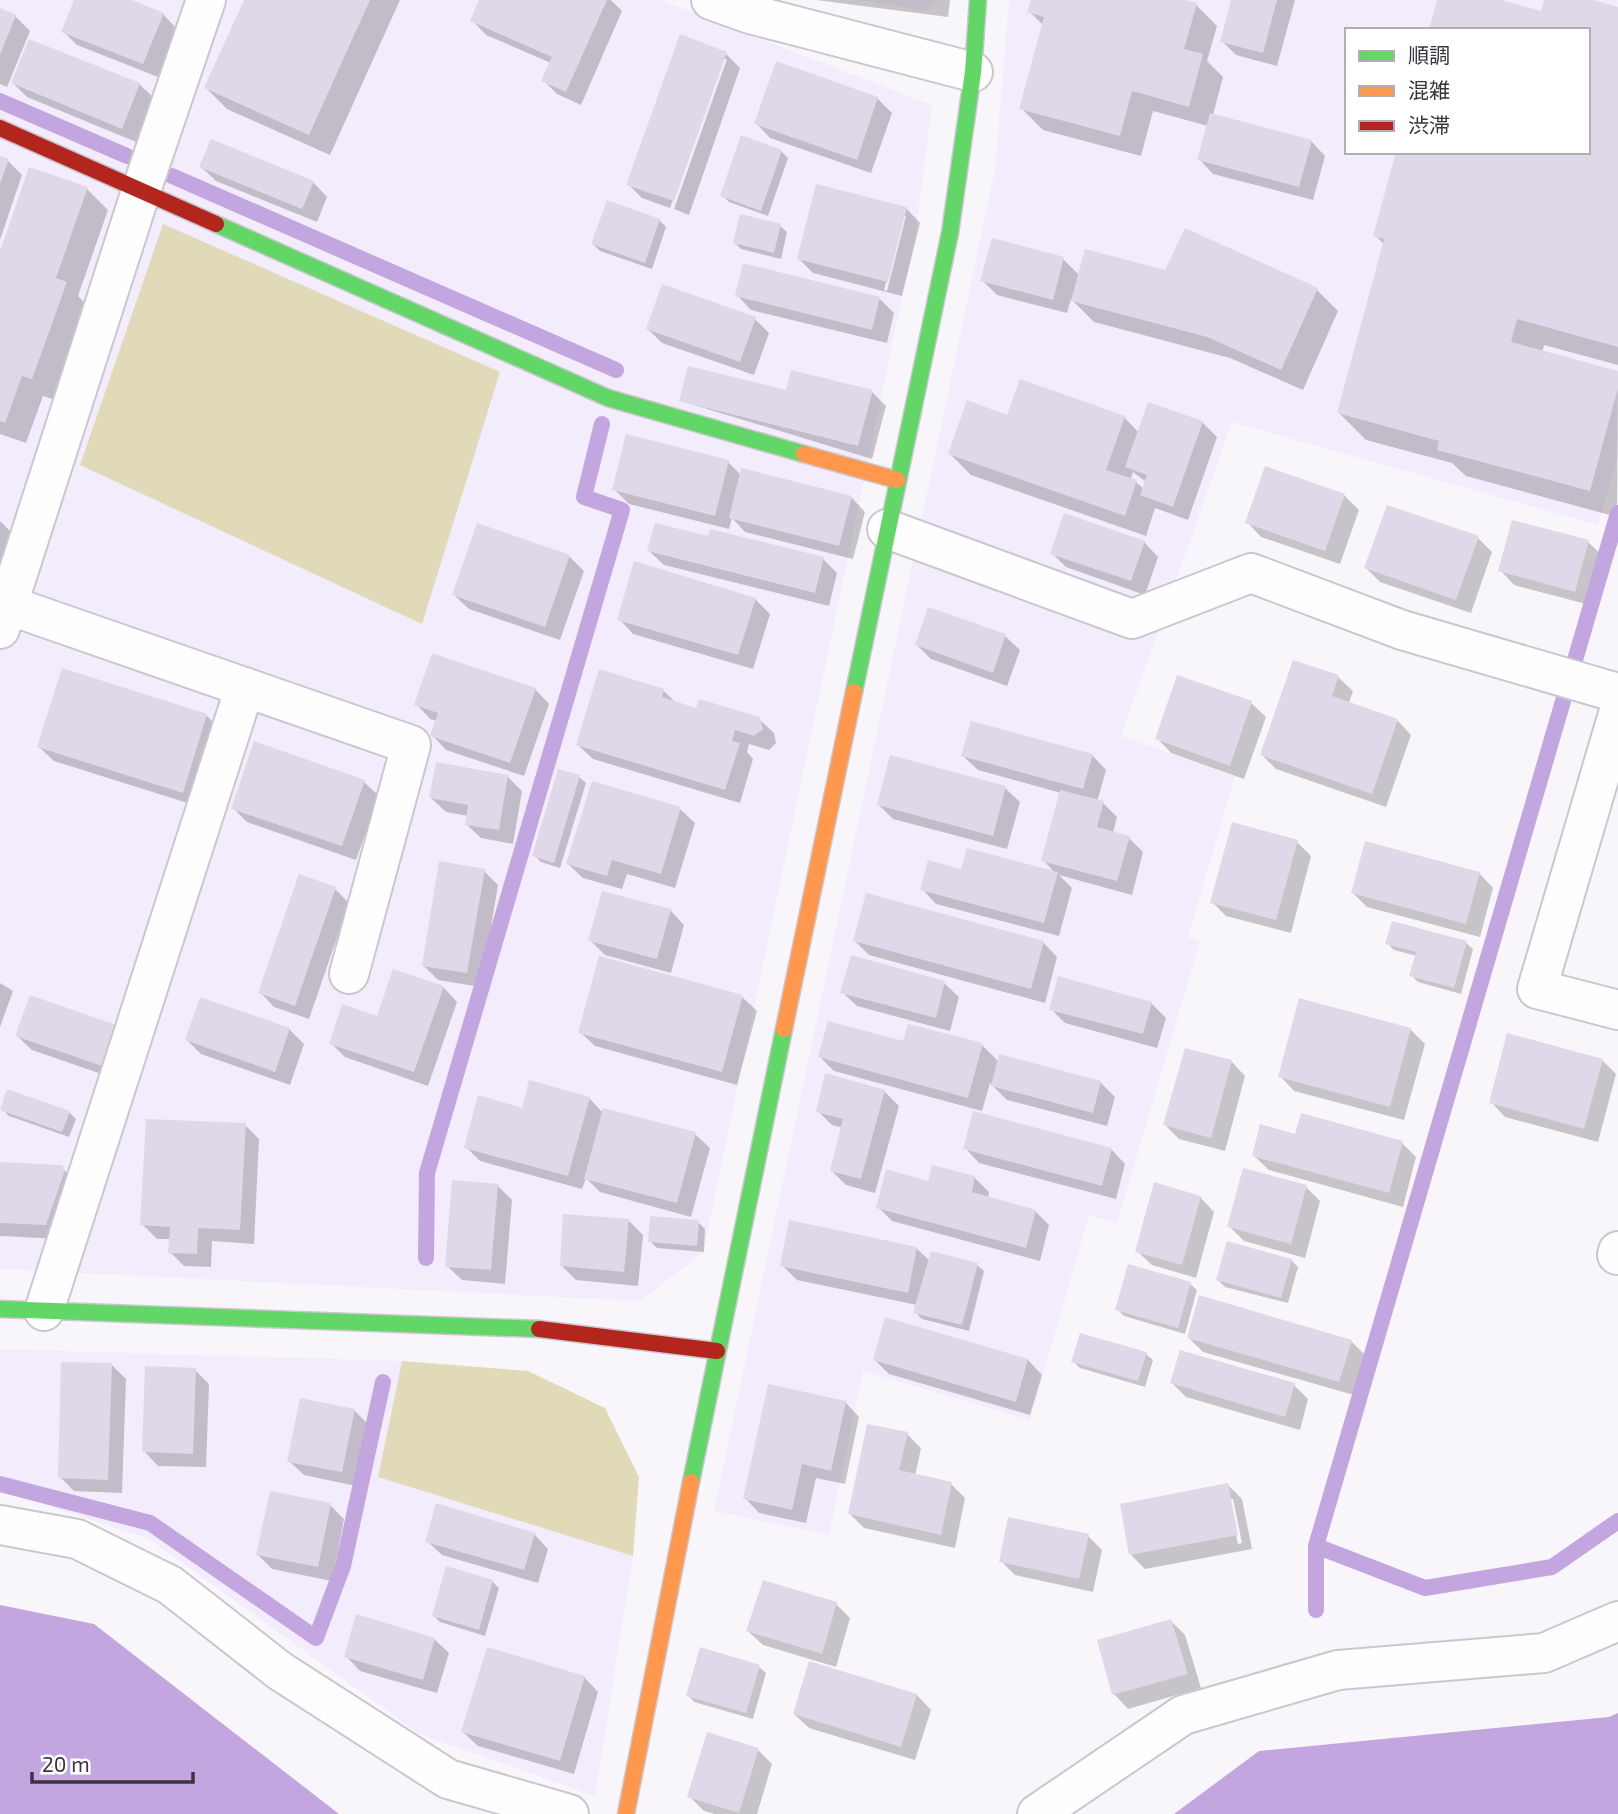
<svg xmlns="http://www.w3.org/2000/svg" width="1618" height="1814" font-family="'Exo 2','Noto Sans JP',sans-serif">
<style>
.built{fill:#f3ecfc;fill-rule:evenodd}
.green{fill:#e1dab9}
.water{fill:#c3a6e0}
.shadow{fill:#0003;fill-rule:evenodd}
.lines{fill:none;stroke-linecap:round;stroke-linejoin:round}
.stream{stroke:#c3a6e0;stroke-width:16}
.building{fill:#e0d7e9}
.street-casing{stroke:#cac7ce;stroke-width:42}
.fast-casing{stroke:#cac7ce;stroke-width:19}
.slow-casing{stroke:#cac7ce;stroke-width:19}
.jam-casing{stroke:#cac7ce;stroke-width:19}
.street{stroke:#fefefe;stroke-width:38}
.fast{stroke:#63d668;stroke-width:16}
.slow{stroke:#ff974d;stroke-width:16}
.jam{stroke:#b3261e;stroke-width:16}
</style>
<rect width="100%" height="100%" fill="#f8f6fb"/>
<path class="built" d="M0,0H660L932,105L916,230L703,1253L640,1301L0,1269Z
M856,0H940L924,10Z
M1009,0H1618V456L1598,525L1232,422L1121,736L1235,776L1188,937L1200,941L1117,1223L1089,1215L1030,1420L863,1371L829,1535L714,1511L995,169ZM1347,30H1588V152H1347Z
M0,1349L402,1361L378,1477L633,1556L595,1796L419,1734L149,1539L0,1490Z"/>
<path class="green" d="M163,224L500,372L422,624L80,465Z
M402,1361L528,1371L605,1408L639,1477L633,1556L378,1477Z"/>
<path class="water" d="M0,1605L94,1624L339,1814H0Z
M1618,1713V1814H1174L1259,1751L1609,1717Z"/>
<path class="shadow" d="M76,0H127L163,14L177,29L158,77L77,45L63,31Z
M246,0H400L330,155L227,109L206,88Z
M481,0H611L622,11L581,105L557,94L543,80L551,63L486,35L472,20Z
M816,0H950L948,17Z
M1032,0H1178L1196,5L1217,26L1207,61L1223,77L1213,115L1311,141L1325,156L1313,200L1213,174L1199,159L1208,126L1153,111L1141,156L1043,130L1021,108L1044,26L1029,11Z
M1233,0H1295L1277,66L1236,55L1222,41Z
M1439,0H1494L1543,13L1546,0H1586L1618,9V365L1544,345L1542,353L1618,373L1617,517L1466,476L1452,463L1366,440L1339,413L1385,245L1375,235L1588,152V30Z
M0,10L15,16L30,31L7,87L0,84Z
M726,54L740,68L689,215L674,209L727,59H723L670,208L642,198L628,184Z
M13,83L139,84L154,98L136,142L27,97Z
M877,98L892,113L871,173L770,138L756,123Z
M781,151L788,158L768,216L729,202L722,195Z
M0,158L8,161L22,175L0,240Z
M201,167L313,182L327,197L317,222L216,181Z
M87,189L108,210L78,296L87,305L53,399L43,396L26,443L0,434V256Z
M906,208L920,223L902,296L813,273L799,259ZM903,216H906L887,291L884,290Z
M659,220L666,227L652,269L600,251L593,244Z
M780,226L787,232L781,259L741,249L734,242Z
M1063,259L1079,275L1166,273L1317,290L1338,311L1303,390L1230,358L1094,322L1071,299L1067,313L997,295L982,280Z
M737,295L880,299L894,313L887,343L751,310Z
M755,319L769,333L754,375L662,343L648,329Z
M787,392H872L886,406L872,459L681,401Z
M1149,404L1203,423L1217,437L1188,520L1155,508L1146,536L971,475L950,454L1008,417H1124L1139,433ZM1133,472L1146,482L1144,489L1131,478Z
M728,462L741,475L851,497L865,512L853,559L745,532L732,518L729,529L629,504L614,489Z
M1266,469L1345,496L1359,510L1340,564L1261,537L1247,522Z
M0,521L11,532L0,562Z
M709,538L823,559L837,573L829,606L664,565L649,551Z
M1478,538L1492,552L1471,613L1380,582L1366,568Z
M1144,542L1158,557L1145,595L1066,567L1052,553Z
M1588,542L1603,556L1590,605L1514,585L1500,570Z
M569,556L584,571L560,640L469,609L454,595Z
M755,599L770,614L753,669L633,634L619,619Z
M929,610L1005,636L1020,650L1007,686L931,659L917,645Z
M1178,677L1251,703L1266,717L1244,779L1171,753L1157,738Z
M1338,677L1353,691L1349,703L1397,720L1411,735L1386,807L1276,769L1262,755Z
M535,689L549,704L524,776L446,750L432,735L437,721L430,719L416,704Z
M663,690L676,703L697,710L759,719L774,733L776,743L769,750L749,744L747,752L753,759L740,803L593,759L578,745Z
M206,715L221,730L197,806L54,761L39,747Z
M1092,755L1106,770L1097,802L1103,803L1117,817L1113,833L1129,838L1143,852L1132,895L1059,875L1072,888L1059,936L936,904L922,889L962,871L1055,873L1043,860L1061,793L978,770L963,756Z
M508,777L522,791L513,844L481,838L466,824L468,816L446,812L431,798Z
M579,777L586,783L560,868L541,862L534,855Z
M364,782L379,796L356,860L247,822L233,808Z
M1005,788L1020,802L1007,849L893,819L879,805Z
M680,809L695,823L675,888L627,874L622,889L583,878L568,864Z
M1297,842L1311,856L1291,933L1226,916L1212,902Z
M484,871L498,885L481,987L438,980L424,966Z
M1479,873L1493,888L1480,937L1367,907L1353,893Z
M335,889L349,903L309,1019L274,1007L260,992Z
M670,910L684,925L671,973L605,955L590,940Z
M855,941L1043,942L1057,957L1045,1003L869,955Z
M1387,943H1466L1473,949L1461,994L1418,982L1411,975L1417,956L1394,950Z
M0,983L13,991L0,1027Z
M944,983L959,997L950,1031L857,1006L842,992Z
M443,987L457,1002L428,1086L345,1057L331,1043Z
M742,997L757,1011L737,1085L595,1046L580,1032Z
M1151,1003L1166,1018L1157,1048L1065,1023L1051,1009Z
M115,1026L116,1079L32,1050L17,1036Z
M289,1029L304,1044L290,1085L201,1054L187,1040Z
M1410,1029L1425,1044L1404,1120L1294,1091L1280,1076Z
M905,1043L982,1045L999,1062L1101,1083L1115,1097L1107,1126L1007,1100L990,1083L982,1111L834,1071L820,1057Z
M1602,1060L1616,1074L1598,1142L1505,1117L1491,1102Z
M1231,1061L1245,1076L1225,1151L1179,1139L1165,1125Z
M884,1091L899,1106L875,1193L846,1185L832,1171L843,1128L832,1125L818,1111Z
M589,1098L603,1113L695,1134L710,1148L691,1217L600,1192L586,1178L582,1189L480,1161L466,1147L523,1110Z
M2,1109L69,1112L76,1119L69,1137L9,1116Z
M245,1125L259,1139L254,1244L212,1241L211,1267L184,1266L170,1252L171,1239H157L142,1224Z
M1296,1136L1402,1143L1416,1157L1403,1207L1269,1170L1254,1156Z
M965,1148L1111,1149L1125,1164L1116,1199L979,1163Z
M0,1164L61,1167L76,1181L61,1239L0,1236Z
M975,1178L989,1192L988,1198L1035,1211L1049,1225L1040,1261L892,1221L878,1207L929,1183Z
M497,1185L512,1200L505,1284L462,1280L447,1266Z
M1306,1187L1320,1201L1305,1258L1244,1241L1229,1226Z
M1200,1197L1214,1212L1196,1278L1152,1265L1137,1251Z
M628,1220L643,1235L638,1286L576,1280L562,1266Z
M698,1222L705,1229L704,1252L657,1248L650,1241Z
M916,1248L930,1261L977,1265L984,1271L969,1331L922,1319L915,1312L917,1305L797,1280L782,1265Z
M1291,1260L1298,1267L1288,1303L1225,1287L1218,1280Z
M1190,1284L1197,1290L1185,1334L1124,1316L1117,1309Z
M1189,1338L1351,1341L1365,1355L1354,1395L1203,1352Z
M1146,1354L1153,1360L1145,1387L1080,1368L1073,1361Z
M875,1360H1028L1042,1375L1030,1415L889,1374Z
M112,1365L126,1379L122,1493L74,1491L60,1477Z
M195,1370L209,1384L206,1467L158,1466L144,1451Z
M1172,1383L1294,1385L1308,1399L1300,1430L1186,1397Z
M845,1402L859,1417L845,1484L816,1478L806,1523L759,1513L745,1498Z
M354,1410L368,1424L356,1486L304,1475L289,1461Z
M907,1434L921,1448L915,1476L951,1484L965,1498L955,1548L864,1528L850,1514Z
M1228,1485L1242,1499L1252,1549L1145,1569L1131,1555ZM1229,1499H1233L1242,1543L1238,1544Z
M330,1505L344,1519L332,1581L272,1569L258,1555Z
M534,1534L548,1549L538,1583L442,1555L427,1541Z
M1088,1536L1102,1550L1093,1592L1015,1575L1001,1561Z
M492,1581L499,1588L485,1636L440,1622L434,1616Z
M836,1604L850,1618L836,1667L763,1645L748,1631Z
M1171,1621L1185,1635L1201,1688L1128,1709L1114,1694Z
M434,1639L449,1653L437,1693L360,1671L346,1656Z
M759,1667L766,1673L753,1719L694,1702L688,1695Z
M584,1677L598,1692L574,1774L478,1746L463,1732Z
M917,1695L931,1710L915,1760L809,1728L794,1714Z
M758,1750L772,1764L757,1814H715L704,1811L689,1796Z"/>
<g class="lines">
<path class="stream" d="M0,101L127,156
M172,176L616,370
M426,1258L427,1173L622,510L584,497L602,424
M0,1484L150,1523L316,1638L343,1566L383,1382
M1316,1546L1425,1588L1552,1567L1618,1521
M1316,1610V1546L1618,513"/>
</g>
<path class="building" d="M74,0H132L164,13L143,64L61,32Z
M244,0H370L309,135L204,88Z
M479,0H607L566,92L541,81L552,57L470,21Z
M1031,0H1185L1197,3L1184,49L1203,54L1189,107L1132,91L1120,136L1019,109L1044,17L1027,12Z
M1231,0H1277L1263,53L1220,42Z
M1437,0H1501L1541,11L1544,0H1593L1618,7V347L1517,319L1511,342L1618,371V388L1590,491L1437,450L1439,441L1337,413L1384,239L1373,236L1396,152H1588V30H1429Z
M0,8L16,15L0,55Z
M680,34L727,52L674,201L626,185Z
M29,39L140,83L122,129L11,83Z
M776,61L878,97L857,160L754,124Z
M1210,113L1312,140L1299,187L1197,160Z
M741,135L782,150L761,211L720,196Z
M211,139L314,181L302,209L199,167Z
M0,156L9,159L0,184Z
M29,167L88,187L56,278L67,282L32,379L22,376L5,423L0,421V251Z
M816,184L907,207L888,282L797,259Z
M607,200L660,219L645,263L591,244Z
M740,214L781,224L774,253L733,243Z
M1185,228L1318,288L1281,370L1207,337L1071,301L1085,249L1165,270Z
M992,238L1064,257L1053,300L980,281Z
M743,263L880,297L872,330L735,296Z
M662,284L756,317L740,362L646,329Z
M688,366L786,390L791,370L873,390L858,446L679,401Z
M1020,379L1125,416L1106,470L1137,480L1125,516L948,454L967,400L1007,415Z
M1148,402L1203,421L1173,507L1140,495L1147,475L1125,467Z
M626,434L729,460L715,516L612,490Z
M1265,466L1345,494L1325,551L1245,523Z
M741,468L852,496L839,546L729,518Z
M1387,505L1479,536L1456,600L1364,568Z
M1064,513L1145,541L1131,581L1050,554Z
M1512,520L1589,540L1575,592L1498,571Z
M477,523L570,555L545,627L452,595Z
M655,523L708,536L710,529L824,557L815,593L647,551Z
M634,561L756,598L738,655L617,620Z
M928,607L1006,634L993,673L915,645Z
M432,653L536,688L510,763L430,736L438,713L414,705Z
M1293,660L1339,675L1332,696L1398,719L1372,794L1260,755Z
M62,668L207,714L183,793L37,747Z
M599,669L664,689L662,697L696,708L699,699L760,717L763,729L754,736L735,730L732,741L740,743L725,790L576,745Z
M1177,675L1252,701L1230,766L1155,739Z
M971,721L1093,754L1083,789L961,756Z
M254,741L365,780L342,846L231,809Z
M890,755L1006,786L993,836L877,805Z
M436,762L508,775L499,830L465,825L468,805L429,798Z
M558,769L580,775L554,863L532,856Z
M592,781L681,807L661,874L612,860L607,876L566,864Z
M1060,790L1104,801L1097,827L1130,836L1117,881L1041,861Z
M1232,822L1298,840L1276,920L1210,903Z
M1365,841L1480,872L1466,924L1351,893Z
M967,848L1058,872L1044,923L920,890L928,860L961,869Z
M439,861L485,869L467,973L422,966Z
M299,874L336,887L295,1006L258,993Z
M602,891L671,909L657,959L588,941Z
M866,893L1044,941L1031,989L853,941Z
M1392,921L1467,941L1454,988L1409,976L1416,952L1385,944Z
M851,955L945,981L936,1018L840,993Z
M599,956L743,995L722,1072L578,1033Z
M393,969L444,986L414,1072L329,1044L342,1004L377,1016Z
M1058,976L1152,1002L1143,1034L1049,1010Z
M30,995L116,1025L102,1066L15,1036Z
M200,997L290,1028L275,1072L185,1040Z
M1299,998L1411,1028L1390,1107L1278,1077Z
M828,1021L903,1041L908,1024L983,1043L968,1098L818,1057Z
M1507,1033L1603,1059L1584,1129L1489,1103Z
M1185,1048L1232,1060L1211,1138L1163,1125Z
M999,1054L1101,1081L1093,1113L991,1086Z
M825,1073L885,1090L861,1179L830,1171L843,1119L816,1112Z
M529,1080L590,1097L568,1176L464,1148L478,1095L522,1108Z
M7,1089L70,1111L62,1132L0,1110Z
M603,1108L696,1132L677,1203L584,1179Z
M973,1111L1112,1148L1102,1186L963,1149Z
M1301,1113L1403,1141L1389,1193L1252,1156L1260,1124L1295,1134Z
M146,1119L246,1123L240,1230L198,1228L197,1254L168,1253L170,1227L140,1225Z
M0,1162L62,1165L65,1170L46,1225L0,1223Z
M932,1165L975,1176L972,1192L1036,1210L1026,1248L876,1208L886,1169L928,1181Z
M1243,1168L1307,1185L1291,1244L1227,1227Z
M452,1180L498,1184L491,1270L445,1267Z
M1154,1182L1201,1196L1182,1265L1135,1252Z
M563,1214L629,1219L624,1272L560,1266Z
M650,1216L699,1220L697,1246L648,1242Z
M789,1220L917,1247L908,1293L780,1266Z
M1227,1241L1292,1259L1281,1298L1216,1280Z
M931,1251L978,1263L962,1325L913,1313Z
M1128,1264L1191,1282L1178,1328L1115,1310Z
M1199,1295L1352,1340L1339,1382L1187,1338Z
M885,1317L1028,1359L1016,1402L873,1360Z
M1080,1333L1147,1352L1138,1381L1071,1362Z
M1180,1350L1295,1383L1285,1417L1170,1383Z
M61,1362L112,1363L108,1480L58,1478Z
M145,1366L196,1368L193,1454L142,1452Z
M768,1384L846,1401L831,1471L802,1464L792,1510L743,1499Z
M300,1398L355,1409L342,1472L287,1462Z
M867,1424L908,1432L899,1470L952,1482L941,1535L848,1514Z
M1228,1483L1238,1535L1129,1555L1120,1504Z
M270,1491L331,1503L318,1567L256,1555Z
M436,1503L535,1533L524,1570L425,1542Z
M1008,1517L1089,1534L1079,1579L999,1562Z
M446,1566L493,1580L479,1630L432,1616Z
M763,1580L837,1602L822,1654L746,1631Z
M356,1614L435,1638L423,1680L344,1657Z
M1171,1619L1188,1674L1112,1695L1097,1640Z
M487,1647L585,1676L560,1761L461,1732Z
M700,1647L760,1665L746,1713L686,1696Z
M809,1661L917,1694L901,1747L793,1714Z
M707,1732L759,1748L739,1813L687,1797Z"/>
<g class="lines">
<g class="street-casing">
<path id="street" d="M711,0L750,14L973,72
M887,529L1132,619L1251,573L1402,630L1618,693
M8,605L411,745L349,974
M0,629L141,191L206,0
M1618,714L1537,989L1618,1010
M1617,1255L1618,1251
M44,1311L245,687
M0,1525L77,1539L170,1585L280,1671L448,1779L569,1814
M1037,1814L1183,1715L1338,1670L1544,1653L1618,1621"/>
</g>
<g class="fast-casing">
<path id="fast" d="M216,224L608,398L804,454
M854,692L950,233L973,72L978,0
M0,1309L539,1329
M691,1482L784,1029"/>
</g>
<g class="slow-casing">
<path id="slow" d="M804,454L897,480
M784,1029L854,692
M626,1814L691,1482"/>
</g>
<g class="jam-casing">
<path id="jam" d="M0,128L216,224
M539,1329L717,1351"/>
</g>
<use href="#street" class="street"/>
<use href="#fast" class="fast"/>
<use href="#slow" class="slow"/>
<use href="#jam" class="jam"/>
</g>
<rect x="1345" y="28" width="245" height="126" fill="#ffffff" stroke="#b0aeb2" stroke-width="2"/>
<rect x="1359" y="51" width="35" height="10" fill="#63d668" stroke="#b0aeb2" stroke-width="2"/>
<text x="1408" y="63" font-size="21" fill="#39343e">順調</text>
<rect x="1359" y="86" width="35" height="10" fill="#ff974d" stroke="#b0aeb2" stroke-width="2"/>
<text x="1408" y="98" font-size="21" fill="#39343e">混雑</text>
<rect x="1359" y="121" width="35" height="10" fill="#b3261e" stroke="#b0aeb2" stroke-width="2"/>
<text x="1408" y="133" font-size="21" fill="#39343e">渋滞</text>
<path d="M32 1772v10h161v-10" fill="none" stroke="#39343e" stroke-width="3.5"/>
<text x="42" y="1772" font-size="21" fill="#39343e" stroke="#ffffff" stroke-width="5" paint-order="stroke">20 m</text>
</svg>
